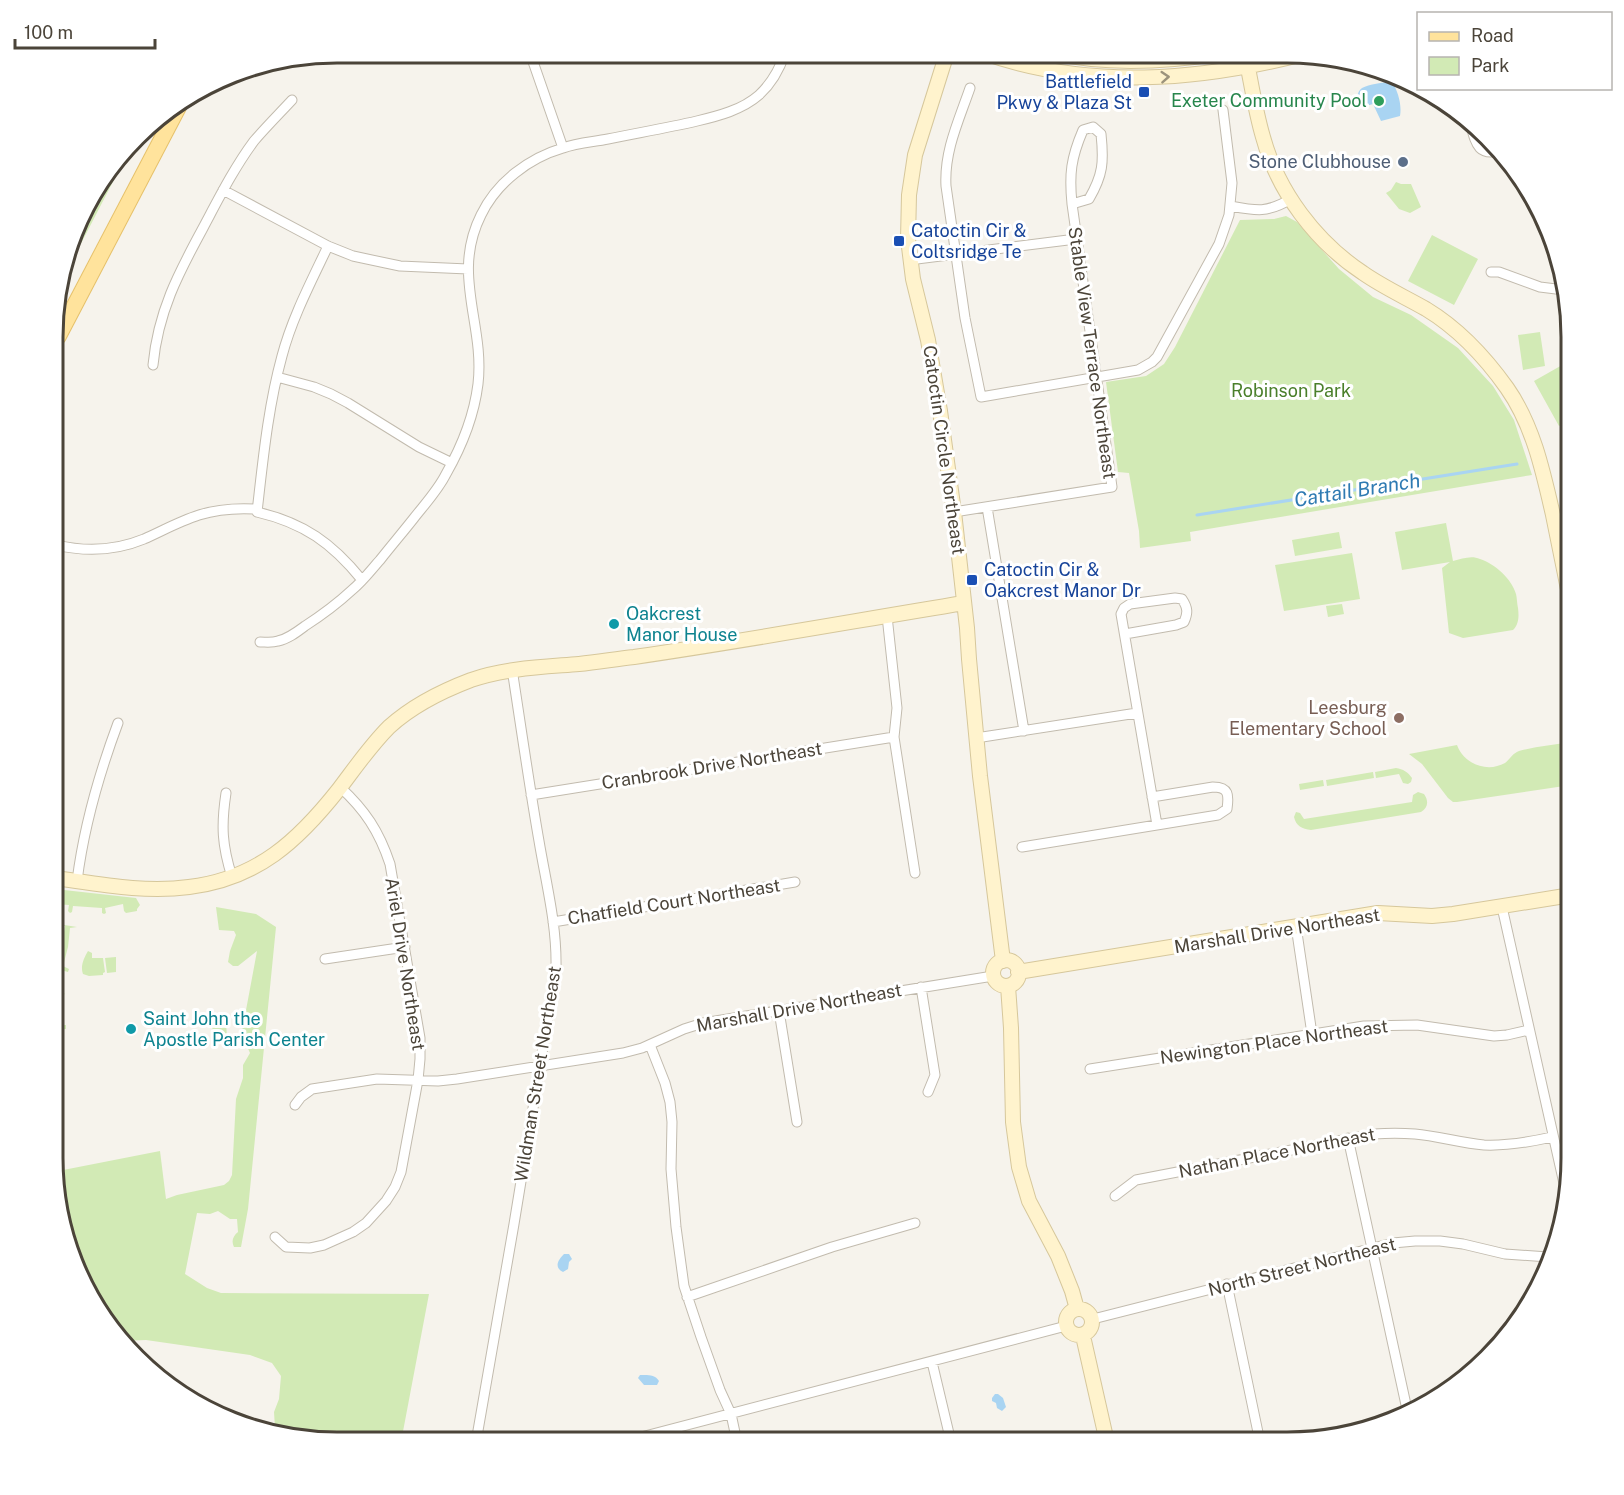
<svg xmlns="http://www.w3.org/2000/svg" width="1624" height="1495" font-family="'Public Sans',sans-serif">
<style>
.green{fill:#d2eab5}
.water{fill:#a9d4f2}
.lines{fill:none;stroke-linecap:round;stroke-linejoin:round}
.stream{stroke:#a9d4f2;stroke-width:3}
.street-casing{stroke:#c2bbae;stroke-width:11}
.secondary-casing{stroke:#d6c79b;stroke-width:16}
.primary-casing{stroke:#e6c16a;stroke-width:17}
.street{stroke:#fff;stroke-width:9}
.secondary{stroke:#fff3cd;stroke-width:14}
.primary{stroke:#ffe39c;stroke-width:15}
.oneway{stroke:#9c937c}
.transit-dot{fill:#1a4fb4;stroke:#fff;stroke-width:2}
.leisure-dot{fill:#2e9e5b;stroke:#fff;stroke-width:2}
.service-dot{fill:#5c6f8a;stroke:#fff;stroke-width:2}
.culture-dot{fill:#0f9aa8;stroke:#fff;stroke-width:2}
.education-dot{fill:#8d6e63;stroke:#fff;stroke-width:2}
.labels{text-anchor:middle;stroke-width:6;stroke-linejoin:round;paint-order:stroke}
.transit-label{font-size:18px;fill:#164399;stroke:#fff;text-anchor:start}
.leisure-label{font-size:18px;fill:#27864d;stroke:#fff;text-anchor:end}
.service-label{font-size:18px;fill:#4e5e75;stroke:#fff;text-anchor:end}
.street-label{font-size:18px;fill:#4b4439;stroke:#fff}
.park-label{font-size:18px;fill:#4a7f2a;stroke:#fff}
.culture-label{font-size:18px;fill:#0d838f;stroke:#fff;text-anchor:start}
.education-label{font-size:18px;fill:#785e54;stroke:#fff;text-anchor:end}
.water-label{font-size:20px;font-style:italic;fill:#2e7ab2;stroke:#fff}
.rim{fill:none;stroke:#4b4439;stroke-width:3}
</style>
<rect width="100%" height="100%" fill="#f6f3ec"/>
<path class="green" d="M132,145L58,288V282L90,195Z
M1396,182L1401,184H1411L1421,207L1410,213L1399,209L1386,193L1391,190Z
M1286,216L1297,222L1339,269L1373,297L1411,315L1458,348L1493,386L1514,420L1532,475L1190,532L1191,541L1140,548L1139,531L1129,473L1118,472L1106,382L1146,376L1164,364L1175,347L1240,220L1274,219Z
M1432,235L1478,259L1454,305L1408,281Z
M1540,332L1545,366L1523,370L1518,335Z
M1571,360V419L1559,426L1534,381Z
M1446,523L1453,561C1462,559 1471,555 1480,559C1495,564 1512,579 1516,594C1517,598 1517,604 1518,608C1519,616 1519,624 1513,630L1463,638L1449,633L1442,568L1450,562L1402,570L1395,532Z
M1339,532L1342,548L1295,556L1292,540Z
M1352,553L1360,599L1284,611L1275,565Z
M1342,604L1344,614L1328,617L1326,606Z
M1571,742V785L1457,802H1453L1448,798L1422,764L1409,754L1457,745C1464,764 1487,773 1505,763C1510,759 1513,753 1519,751C1536,746 1554,745 1571,742Z
M1396,768C1403,769 1408,772 1412,778L1411,782L1408,784L1403,783L1399,774L1376,778L1375,772Z
M1373,772L1374,778L1327,786L1326,780Z
M1323,780L1324,786L1300,790L1299,784Z
M1418,792L1424,794C1429,801 1428,808 1421,812L1311,830C1302,829 1296,826 1294,817L1296,812L1300,813L1304,819L1412,802L1413,795Z
M55,889L136,898L140,905L137,909V911L126,913L124,911L123,904L105,908L106,913L104,914L102,913V908L73,906L72,912L70,913L68,911L69,905L55,904Z
M216,907L256,914L276,927L248,1209L241,1247H234C231,1241 233,1236 238,1232L237,1219H230L218,1211L210,1214L197,1213L185,1274L207,1288L221,1293L429,1294L401,1442H336L275,1428L274,1412L279,1399L281,1376L272,1363L250,1355L146,1340L122,1341V1344L74,1267L53,1172L160,1151L166,1199L177,1195L224,1185L229,1181L232,1175L236,1099L243,1078V1065L250,1053L245,1042L241,1037L257,951L238,966H233L228,962L230,951L236,935L234,931L219,930Z
M58,924L77,927L70,928L68,947L63,966L69,969L68,972L54,968V966H56L61,948L65,926L59,925Z
M88,951L92,953V958H103L105,972L103,973V975L89,976L83,974C80,966 84,958 88,951Z
M116,957V972L107,973L105,958Z
M54,987L65,994L59,996L60,1025H66V1029L54,1030L57,1000H54Z
M226,1021L227,1038L213,1039L212,1022Z"/>
<path class="water" d="M1392,81C1398,92 1402,104 1400,116L1381,121L1373,104C1370,105 1366,106 1363,105C1356,102 1356,92 1362,88C1369,84 1383,83 1392,81Z
M564,1254H569L572,1259L569,1262L568,1269L563,1272C553,1267 559,1259 564,1254Z
M640,1375C647,1375 655,1374 659,1381L657,1385H644L638,1378Z
M995,1394H998L1003,1398L1006,1407L1002,1411L997,1408L996,1403L992,1401V1398Z"/>
<g class="lines">
<path class="stream" d="M1197,515L1517,464"/>
<g class="street-casing">
<path id="street" d="M530,53L563,148
M970,88C959,120 944,151 946,186L965,318L981,397L1138,370L1152,362L1157,357L1219,244L1229,215L1232,183L1223,110
M1471,126C1476,145 1479,157 1502,150
M1093,127L1101,134C1104,162 1103,175 1089,199L1072,204C1069,174 1071,158 1083,130Z
M223,190L328,246L353,256L400,266L468,269
M1231,206C1257,211 1267,213 1291,199
M909,260L1076,239
M1491,272H1499L1540,287L1564,290
M153,365C158,312 178,274 203,228C219,198 234,168 254,141C266,127 279,114 292,100
M277,377L314,387L331,394L348,403L419,447L452,463
M987,507L1024,731
M257,512C263,460 268,407 282,356C292,318 311,282 328,246
M954,512L1112,487L1072,204
M56,545C86,552 115,551 144,539C162,531 180,521 199,515C218,509 236,508 255,509L257,512C304,523 332,543 362,580
M887,616L897,708L894,737L915,873
M1125,634L1176,625L1184,622C1188,613 1188,608 1182,599L1175,598L1130,604L1124,608L1121,614L1157,825
M260,642C266,642 272,643 278,641C288,639 297,632 305,626C322,615 338,603 352,590C363,581 371,570 380,560C391,546 403,532 414,518C425,504 438,490 446,474C462,446 474,416 478,384C485,324 451,275 481,215C497,182 529,158 563,148C577,143 593,142 608,139C637,133 667,128 697,121C718,116 742,110 759,95C771,84 780,68 785,53
M976,738L1137,713
M226,793C221,826 222,845 232,877
M531,795L894,737
M1022,847L1218,815L1227,809C1229,795 1229,787 1213,787L1152,797
M77,881C84,826 99,774 118,723
M1502,907L1565,1188
M553,922L795,882
M1296,926L1312,1034
M325,959L405,947
M921,987L935,1075L928,1092
M779,1011L797,1122
M650,1045L665,1083L670,1102L672,1122L671,1169L676,1227L684,1286L701,1337L720,1390L731,1414L737,1442
M1090,1069L1364,1026L1417,1025L1494,1036L1507,1035L1529,1030
M295,1105L301,1097L312,1089L377,1079L438,1081L457,1079L623,1053L642,1048L684,1029L703,1023L993,976
M1348,1138L1408,1414
M1115,1196L1136,1180L1374,1134C1388,1133 1402,1133 1415,1134C1438,1136 1461,1143 1484,1145C1507,1146 1530,1142 1552,1137
M275,1237L286,1247L310,1248L324,1245L353,1232L366,1223L386,1201L395,1187L401,1172L418,1080L420,1059V1038L390,864C379,831 365,810 340,787
M1227,1284L1260,1442
M687,1297L832,1247L915,1223
M1093,1319L1393,1243L1415,1241H1440L1463,1244L1505,1254L1548,1257
M932,1362L951,1442
M476,1442L514,1224L556,968C557,925 546,883 539,841C529,784 521,727 512,669
M622,1442L1066,1326"/>
</g>
<g class="secondary-casing">
<path id="secondary" d="M947,53L915,155L909,195L908,239L913,279L928,340L940,411L954,512L967,628L969,659L980,776L1003,961
M984,53C1090,90 1199,81 1307,53
M1053,53C1107,65 1166,62 1221,53
M1245,53C1251,81 1255,110 1263,137C1278,192 1316,242 1363,273C1383,287 1405,297 1426,309C1459,329 1485,357 1507,388C1533,425 1543,471 1553,515C1559,544 1565,574 1571,604
M55,878C99,884 144,893 189,887C257,879 298,841 339,789C355,768 370,746 389,727C412,706 442,691 471,680C506,668 543,667 579,664C598,662 616,659 634,657C744,641 854,621 964,603
M993 973a13 13 0 1 1 26 0a13 13 0 1 1-26 0Z
M1018,972L1378,913L1432,916L1453,914L1571,895
M1008,986L1011,1028L1013,1122L1019,1167L1029,1201L1058,1256L1072,1291L1077,1309
M1066 1322a13 13 0 1 1 26 0a13 13 0 1 1-26 0Z
M1083,1336L1107,1442"/>
</g>
<g class="primary-casing">
<path id="primary" d="M58,337L179,106"/>
</g>
<use href="#street" class="street"/>
<use href="#secondary" class="secondary"/>
<use href="#primary" class="primary"/>
</g>
<defs><path id="oneway-chevron" d="M-2-3.5L2.5 0L-2 3.5" fill="none" stroke-width="1.6" stroke-linecap="round" stroke-linejoin="round" transform="scale(1.5)"/></defs>
<use class="oneway" href="#oneway-chevron" transform="translate(1165 77) rotate(-4)"/>
<g class="transit-dot">
<rect x="1138" y="86" width="12" height="12" rx="3"/>
<rect x="893" y="235" width="12" height="12" rx="3"/>
<rect x="966" y="574" width="12" height="12" rx="3"/>
</g>
<circle class="leisure-dot" cx="1379" cy="101" r="6"/>
<circle class="service-dot" cx="1403" cy="162" r="6"/>
<g class="culture-dot">
<circle cx="614" cy="624" r="6"/>
<circle cx="131" cy="1029" r="6"/>
</g>
<circle class="education-dot" cx="1399" cy="718" r="6"/>
<g class="labels">
<g class="transit-label">
<text x="1132" y="88" text-anchor="end">Battlefield<tspan x="1132" dy="21">Pkwy &amp; Plaza St</tspan></text>
<text x="911" y="237">Catoctin Cir &amp;<tspan x="911" dy="21">Coltsridge Te</tspan></text>
<text x="984" y="576">Catoctin Cir &amp;<tspan x="984" dy="21">Oakcrest Manor Dr</tspan></text>
</g>
<g class="leisure-label">
<text x="1367" y="107">Exeter Community Pool</text>
</g>
<g class="service-label">
<text x="1391" y="168">Stone Clubhouse</text>
</g>
<g class="street-label">
<text transform="translate(1092 353) rotate(82)" y="6">Stable View Terrace Northeast</text>
<text transform="translate(944 450) rotate(82)" y="6">Catoctin Circle Northeast</text>
<text transform="translate(712 766) rotate(-9)" y="6">Cranbrook Drive Northeast</text>
<text transform="translate(674 902) rotate(-9)" y="6">Chatfield Court Northeast</text>
<text transform="translate(1277 931) rotate(-9)" y="6">Marshall Drive Northeast</text>
<text transform="translate(405 964) rotate(81)" y="6">Ariel Drive Northeast</text>
<text transform="translate(799 1008) rotate(-10)" y="6">Marshall Drive Northeast</text>
<text transform="translate(1274 1042) rotate(-8)" y="6">Newington Place Northeast</text>
<text transform="translate(538 1074) rotate(-81)" y="6">Wildman Street Northeast</text>
<text transform="translate(1277 1153) rotate(-11)" y="6">Nathan Place Northeast</text>
<text transform="translate(1302 1267) rotate(-14)" y="6">North Street Northeast</text>
</g>
<g class="park-label">
<text x="1291" y="397">Robinson Park</text>
</g>
<g class="culture-label">
<text x="626" y="620">Oakcrest<tspan x="626" dy="21">Manor House</tspan></text>
<text x="143" y="1025">Saint John the<tspan x="143" dy="21">Apostle Parish Center</tspan></text>
</g>
<g class="education-label">
<text x="1387" y="714">Leesburg<tspan x="1387" dy="21">Elementary School</tspan></text>
</g>
<g class="water-label">
<text transform="translate(1357 490) rotate(-9)" y="7">Cattail Branch</text>
</g>
</g>
<path d="M0 0H1624V1495H0ZM337 63H1287A274 274 0 0 1 1561 337V1158A274 274 0 0 1 1287 1432H337A274 274 0 0 1 63 1158V337A274 274 0 0 1 337 63Z" fill="#fff" fill-rule="evenodd"/>
<path class="rim" d="M337 63H1287A274 274 0 0 1 1561 337V1158A274 274 0 0 1 1287 1432H337A274 274 0 0 1 63 1158V337A274 274 0 0 1 337 63Z"/>
<rect x="1417" y="12" width="195" height="78" fill="#ffffff" stroke="#b7b4b0" stroke-width="1.5"/>
<rect x="1429" y="32" width="30" height="9" fill="#ffe39c" stroke="#b7b4b0" stroke-width="1.5"/>
<text x="1471" y="42" font-size="18" fill="#4b4439">Road</text>
<rect x="1429" y="57" width="30" height="18" fill="#d2eab5" stroke="#b7b4b0" stroke-width="1.5"/>
<text x="1471" y="72" font-size="18" fill="#4b4439">Park</text>
<path d="M15 39v9h140v-9" fill="none" stroke="#4b4439" stroke-width="3"/>
<text x="24" y="39" font-size="18" fill="#4b4439" stroke="#ffffff" stroke-width="4.5" paint-order="stroke">100 m</text>
</svg>
